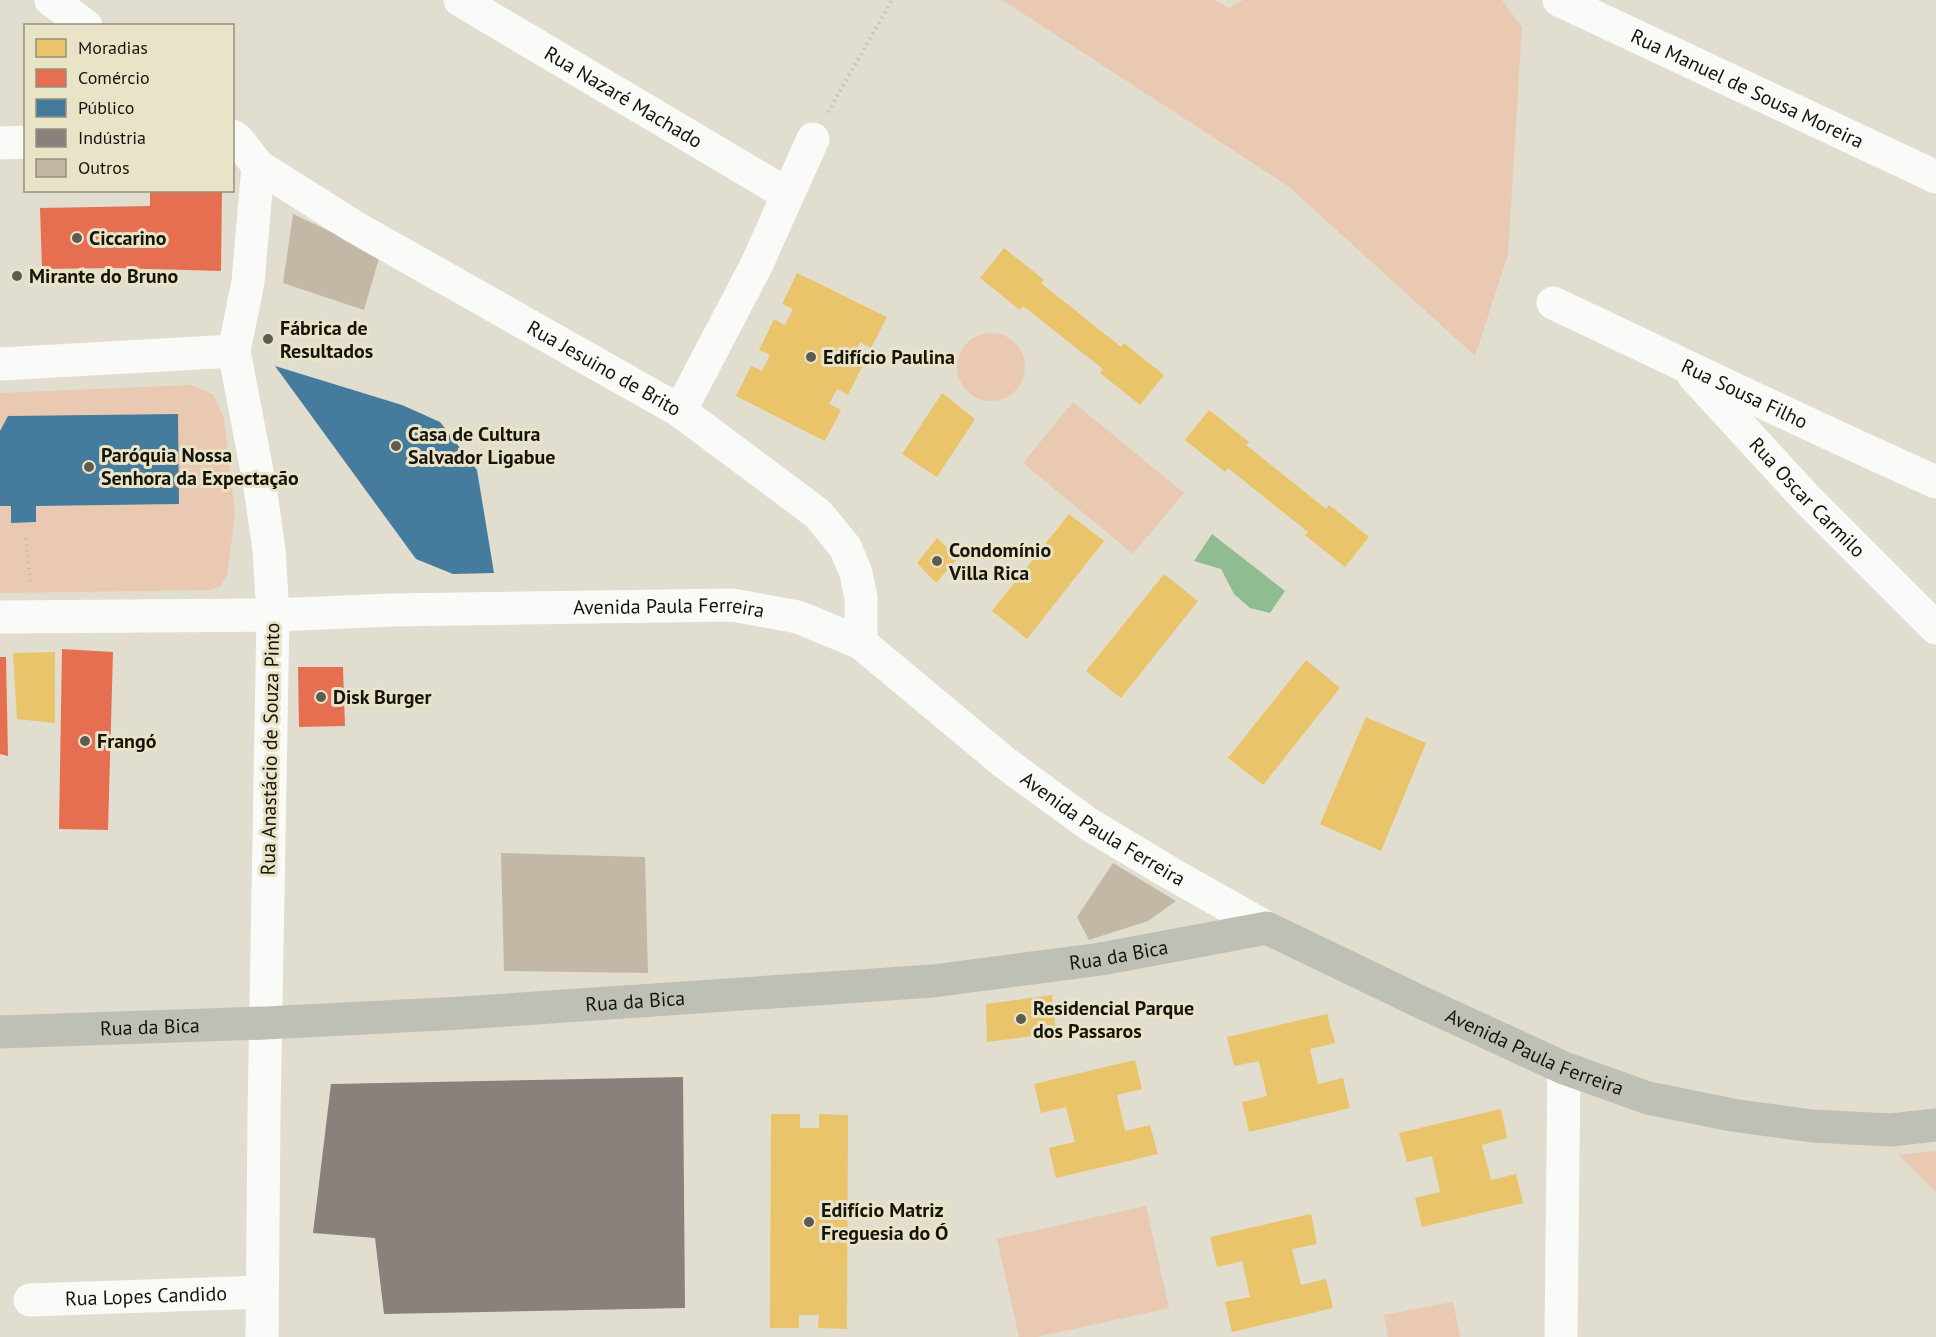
<svg xmlns="http://www.w3.org/2000/svg" width="1936" height="1337" font-family="'PT Sans',sans-serif">
<style>
.green{fill:#eac9b2}
.water{fill:#90bc92}
.homes{fill:#e9c46a}
.shops{fill:#e76f51}
.public{fill:#457b9d}
.industry{fill:#8a817c}
.building{fill:#c3b8a5}
.lines{fill:none;stroke-linecap:round;stroke-linejoin:round}
.path{stroke:#c1c1bc;stroke-width:4;stroke-dasharray:1.5 4.5;stroke-linecap:butt}
.minor{stroke:#fafaf8;stroke-width:33}
.major{stroke:#bebfb5;stroke-width:33}
.poi-dot{fill:#5e5b50;stroke:#e9e3c7;stroke-width:2}
.labels{text-anchor:middle;stroke-width:6;stroke-linejoin:round;paint-order:stroke}
.street-label{font-size:20px;fill:#17150b;stroke:#e9e3c7}
.poi-label{font-size:20px;font-weight:bold;fill:#17150b;stroke:#e9e3c7;text-anchor:start}
</style>
<rect width="100%" height="100%" fill="#e1decf"/>
<path class="green" d="M1002,0H1214L1229,8L1243,0H1502L1522,27L1508,255L1475,356L1288,186Z
M957 367a34 34 0 1 1 68 0a34 34 0 1 1-68 0Z
M190,385L213,394L224,418L235,514L227,576L220,587L210,590L0,593V393Z
M1073,402L1184,493L1133,554L1023,463Z
M1936,1151V1192L1899,1155Z
M1146,1206L1169,1308L1037,1337H1019L997,1239Z
M1453,1302L1460,1337H1388L1384,1315Z"/>
<path class="water" d="M1212,534L1285,591L1270,613L1250,608L1234,594L1221,569L1194,561Z"/>
<path class="homes" d="M1004,248L1044,280L1041,283L1121,347L1124,343L1164,375L1140,405L1100,373L1103,369L1023,306L1020,310L980,278Z
M797,273L887,317L871,348L860,342L853,358L864,363L848,395L837,389L829,404L841,410L825,441L736,396L751,366L762,371L770,355L759,350L774,319L785,325L793,309L782,304Z
M942,393L975,419L937,477L902,454Z
M1209,410L1249,442L1246,445L1326,509L1329,505L1369,537L1345,567L1305,535L1308,532L1228,468L1225,472L1185,440Z
M1069,514L1104,541L1027,639L992,611Z
M937,538L958,558L936,583L917,563Z
M1164,574L1198,601L1121,698L1086,671Z
M55,652V723L17,719L13,653Z
M1306,660L1340,688L1263,785L1228,758Z
M1366,717L1426,743L1381,851L1320,824Z
M1052,995L1056,1033L987,1042L986,1004Z
M1327,1014L1335,1043L1310,1049L1318,1084L1343,1078L1350,1108L1249,1132L1242,1102L1267,1096L1259,1061L1234,1066L1227,1037Z
M1135,1060L1142,1089L1117,1095L1125,1131L1150,1125L1158,1154L1056,1178L1049,1148L1075,1142L1066,1107L1041,1113L1034,1084Z
M1501,1109L1507,1138L1482,1145L1491,1180L1516,1174L1523,1203L1422,1227L1415,1198L1440,1192L1432,1156L1407,1162L1399,1133Z
M771,1114H800V1128H819V1114L848,1115L847,1329L818,1328L819,1315H799V1328H770Z
M1311,1214L1317,1244L1292,1249L1301,1285L1326,1279L1333,1308L1232,1332L1225,1302L1250,1297L1242,1261L1217,1267L1210,1237Z"/>
<path class="shops" d="M150,190H222L221,271L114,268L42,269L40,208L150,206Z
M62,649L113,652L108,830L59,829Z
M0,657H6L8,756L0,754Z
M298,667H343L345,726L299,727Z"/>
<path class="public" d="M275,366L402,405L440,422L477,470L494,573L453,574L416,559Z
M178,414L179,504L36,506V522L11,523V506H0V431L8,416Z"/>
<path class="industry" d="M683,1077L685,1308L384,1314L375,1238L313,1233L331,1084Z"/>
<path class="building" d="M293,214L380,255L364,310L283,283Z
M501,853L645,857L648,973L504,971Z
M1113,863L1176,901L1148,921L1089,940L1077,917Z"/>
<g class="lines">
<path class="path" d="M828,112L892,0
M26,538L31,585"/>
<g class="minor">
<path d="M51,0L86,26"/>
<path id="s1" d="M460,0L787,194"/>
<path id="s2" d="M1559,0L1936,177"/>
<path id="s3" d="M232,136L238,140L258,166L353,226L680,411L818,514L845,547L856,573L861,598V643"/>
<path d="M0,143L26,142"/>
<path d="M258,166L248,282L234,351L260,487L269,550L273,615L264,1116L262,1337"/>
<path id="s4" d="M1553,303C1681,363 1807,425 1936,482"/>
<path d="M0,364L234,351"/>
<path id="s5" d="M1694,376L1806,498L1936,628"/>
<path d="M680,411L756,266L813,139"/>
<path id="s6" d="M0,617L273,615L392,610L732,605L798,617L861,643L1005,763L1090,825L1170,873L1267,928"/>
<path id="s7" d="M30,1300L261,1292"/>
<path d="M1561,1337L1564,1068"/>
</g>
<path class="major" id="s8" d="M0,1032L265,1023L462,1013L933,981L1101,959L1267,928L1427,1005L1564,1068L1648,1098L1732,1115L1812,1126L1891,1130L1936,1125"/>
</g>
<g class="poi-dot">
<circle cx="77" cy="238" r="6"/>
<circle cx="17" cy="276" r="6"/>
<circle cx="268" cy="339" r="6"/>
<circle cx="811" cy="357" r="6"/>
<circle cx="396" cy="446" r="6"/>
<circle cx="89" cy="467" r="6"/>
<circle cx="937" cy="561" r="6"/>
<circle cx="321" cy="697" r="6"/>
<circle cx="85" cy="741" r="6"/>
<circle cx="1021" cy="1019" r="6"/>
<circle cx="809" cy="1222" r="6"/>
</g>
<g class="labels">
<g class="street-label">
<text dy="7" stroke="none"><textPath href="#s2" startOffset="208">Rua Manuel de Sousa Moreira</textPath></text>
<text dy="7" stroke="none"><textPath href="#s1" startOffset="190">Rua Nazaré Machado</textPath></text>
<text dy="7" stroke="none"><textPath href="#s3" startOffset="441">Rua Jesuino de Brito</textPath></text>
<text dy="7" stroke="none"><textPath href="#s4" startOffset="212">Rua Sousa Filho</textPath></text>
<text dy="7" stroke="none"><textPath href="#s5" startOffset="166">Rua Oscar Carmilo</textPath></text>
<text dy="7" stroke="none"><textPath href="#s6" startOffset="669">Avenida Paula Ferreira</textPath></text>
<text transform="translate(270 749) rotate(-89)" y="7">Rua Anastácio de Souza Pinto</text>
<text dy="7" stroke="none"><textPath href="#s6" startOffset="1173">Avenida Paula Ferreira</textPath></text>
<text dy="7" stroke="none"><textPath href="#s8" startOffset="1122">Rua da Bica</textPath></text>
<text dy="7" stroke="none"><textPath href="#s8" startOffset="636">Rua da Bica</textPath></text>
<text dy="7" stroke="none"><textPath href="#s8" startOffset="150">Rua da Bica</textPath></text>
<text dy="7" stroke="none"><textPath href="#s8" startOffset="1568">Avenida Paula Ferreira</textPath></text>
<text dy="7" stroke="none"><textPath href="#s7" startOffset="116">Rua Lopes Candido</textPath></text>
</g>
<g class="poi-label">
<text x="89" y="245">Ciccarino</text>
<text x="29" y="283">Mirante do Bruno</text>
<text x="280" y="335">Fábrica de<tspan x="280" dy="23">Resultados</tspan></text>
<text x="823" y="364">Edifício Paulina</text>
<text x="408" y="441">Casa de Cultura<tspan x="408" dy="23">Salvador Ligabue</tspan></text>
<text x="101" y="462">Paróquia Nossa<tspan x="101" dy="23">Senhora da Expectação</tspan></text>
<text x="949" y="557">Condomínio<tspan x="949" dy="23">Villa Rica</tspan></text>
<text x="333" y="704">Disk Burger</text>
<text x="97" y="748">Frangó</text>
<text x="1033" y="1015">Residencial Parque<tspan x="1033" dy="23">dos Passaros</tspan></text>
<text x="821" y="1217">Edifício Matriz<tspan x="821" dy="23">Freguesia do Ó</tspan></text>
</g>
</g>
<rect x="24" y="24" width="210" height="168" fill="#e9e3c7" stroke="#95917c" stroke-width="1.5"/>
<rect x="36" y="39" width="30" height="18" fill="#e9c46a" stroke="#95917c" stroke-width="1.5"/>
<text x="78" y="54" font-size="18" fill="#17150b">Moradias</text>
<rect x="36" y="69" width="30" height="18" fill="#e76f51" stroke="#95917c" stroke-width="1.5"/>
<text x="78" y="84" font-size="18" fill="#17150b">Comércio</text>
<rect x="36" y="99" width="30" height="18" fill="#457b9d" stroke="#95917c" stroke-width="1.5"/>
<text x="78" y="114" font-size="18" fill="#17150b">Público</text>
<rect x="36" y="129" width="30" height="18" fill="#8a817c" stroke="#95917c" stroke-width="1.5"/>
<text x="78" y="144" font-size="18" fill="#17150b">Indústria</text>
<rect x="36" y="159" width="30" height="18" fill="#c3b8a5" stroke="#95917c" stroke-width="1.5"/>
<text x="78" y="174" font-size="18" fill="#17150b">Outros</text>
</svg>
